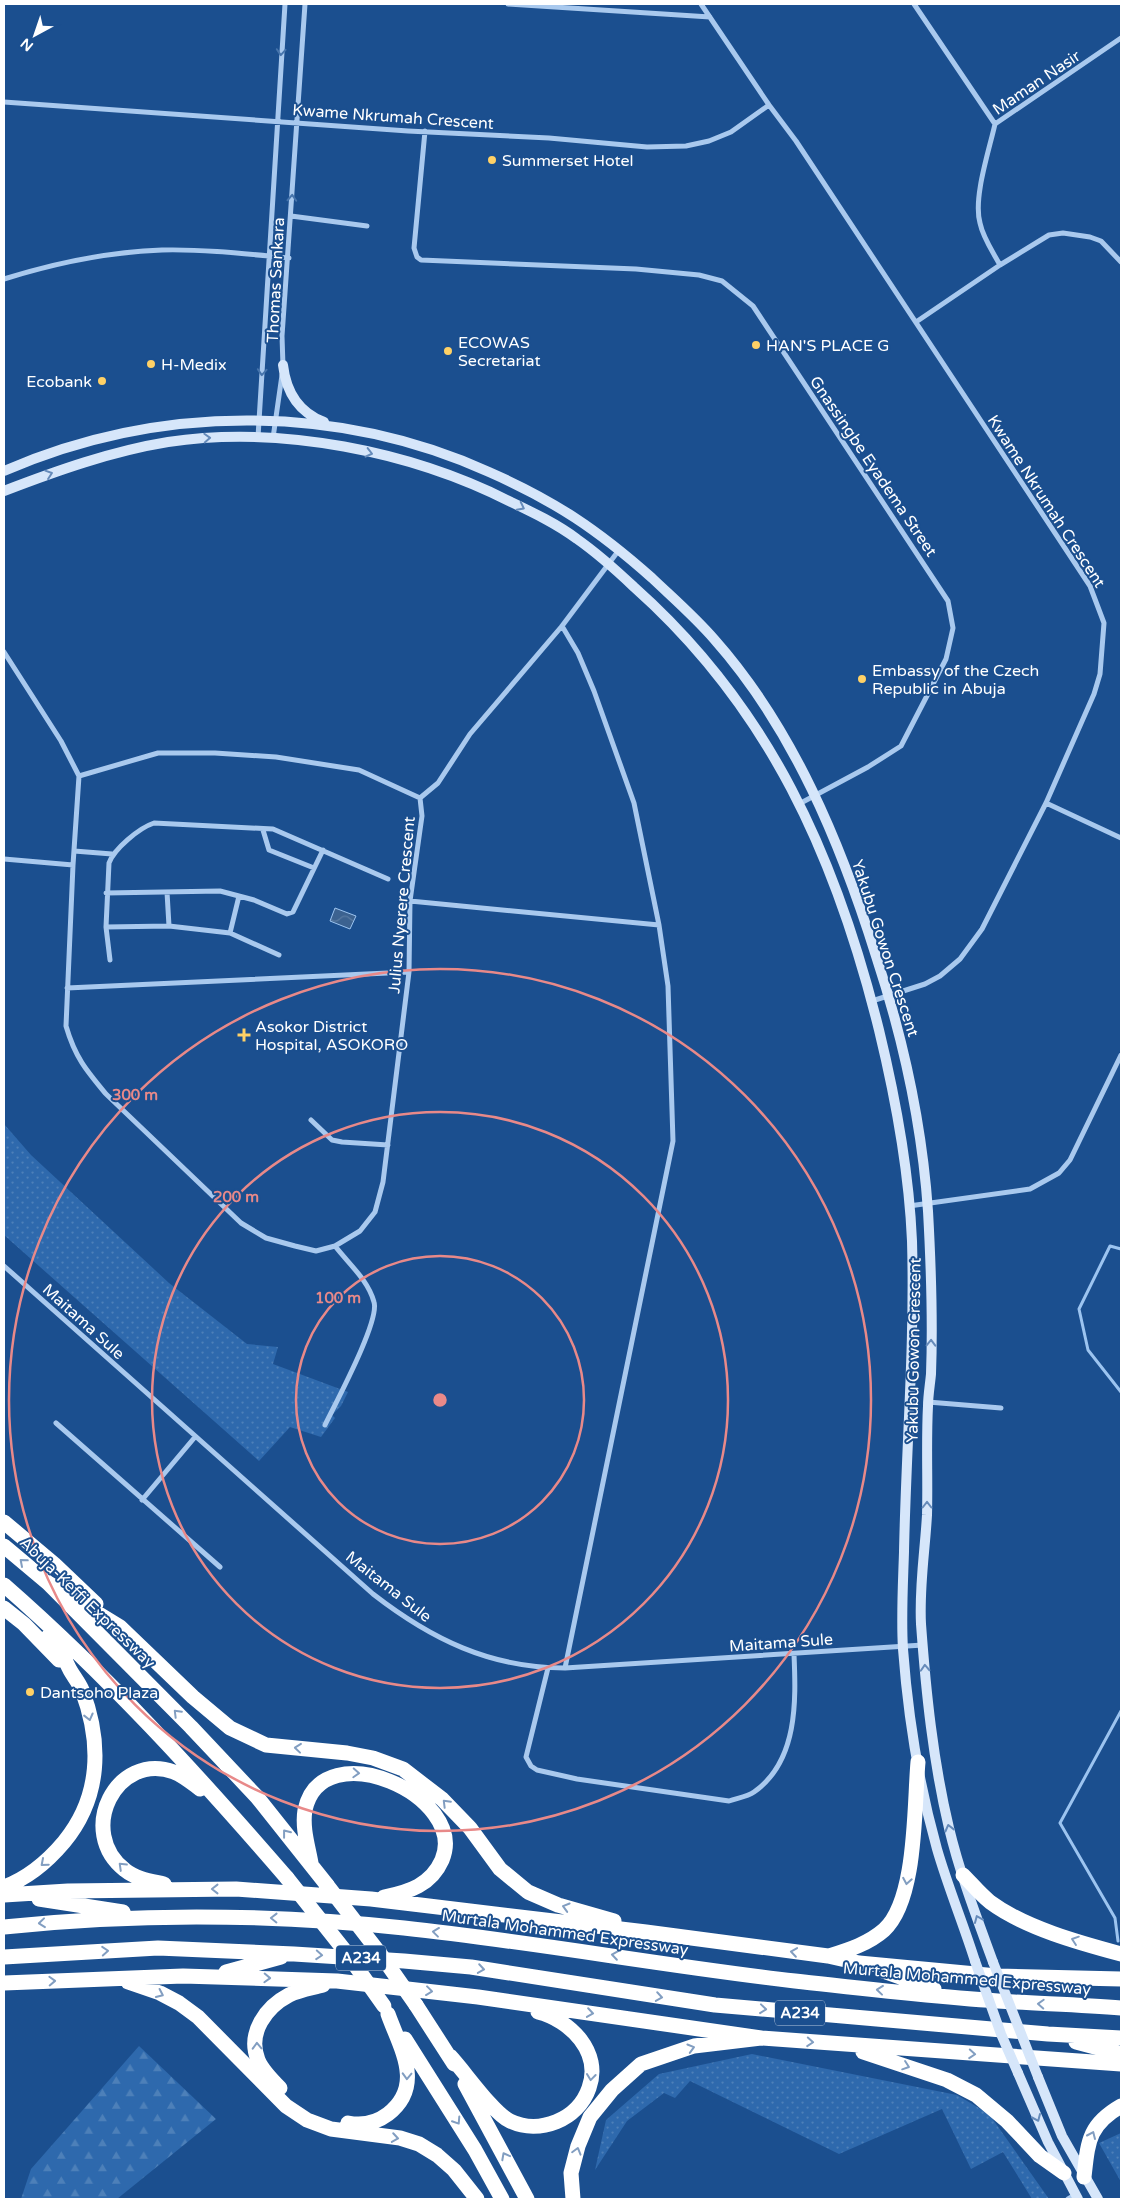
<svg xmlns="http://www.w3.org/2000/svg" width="1125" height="2203" font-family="'Varela Round',sans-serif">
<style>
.grass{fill:url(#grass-dots)}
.forest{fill:url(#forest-firs)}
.water{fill:url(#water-waves);stroke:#9cc4f0}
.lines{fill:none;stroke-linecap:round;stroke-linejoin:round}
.stream{stroke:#9cc4f0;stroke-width:3}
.street{stroke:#a9c9ee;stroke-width:5}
.secondary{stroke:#d6e6fa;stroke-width:10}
.highway{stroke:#fff;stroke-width:15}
.secondary-bridge{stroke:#d6e6fa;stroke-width:10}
.highway-bridge{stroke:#fff;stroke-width:15}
.oneway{stroke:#4674ac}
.oneway2{stroke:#668bba}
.oneway3{stroke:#829ec1}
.ring{fill:none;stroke:#e88989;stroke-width:2.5}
.poi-dot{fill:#ffd166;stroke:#1b4f8f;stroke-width:2}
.labels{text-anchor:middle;stroke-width:4;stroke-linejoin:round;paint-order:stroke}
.shield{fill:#1b4f8f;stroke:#bbcadd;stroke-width:1}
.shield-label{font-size:15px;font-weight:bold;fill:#fff}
.street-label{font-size:16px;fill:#fff;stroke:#1b4f8f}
.poi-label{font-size:16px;fill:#fff;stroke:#1b4f8f;text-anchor:start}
.centre{fill:#e88989;stroke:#1b4f8f;stroke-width:2.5}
.ring-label{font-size:15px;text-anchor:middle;font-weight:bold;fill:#e88989;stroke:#1b4f8f;stroke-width:4;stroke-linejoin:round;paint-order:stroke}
</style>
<defs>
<pattern id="grass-dots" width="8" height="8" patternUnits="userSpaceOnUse" patternTransform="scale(1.25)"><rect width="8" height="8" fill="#2e69ad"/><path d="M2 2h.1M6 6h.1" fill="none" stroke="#4d80b9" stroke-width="1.8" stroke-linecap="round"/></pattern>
<pattern id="forest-firs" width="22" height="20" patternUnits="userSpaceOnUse" patternTransform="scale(1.25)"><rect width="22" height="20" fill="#2e69ad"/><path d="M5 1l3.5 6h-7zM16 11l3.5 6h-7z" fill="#4d80b9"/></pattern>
<pattern id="water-waves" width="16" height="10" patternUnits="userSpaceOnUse" patternTransform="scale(1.25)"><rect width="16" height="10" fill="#3c6290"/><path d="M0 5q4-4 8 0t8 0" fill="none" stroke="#597aa1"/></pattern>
</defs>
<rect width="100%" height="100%" fill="#1b4f8f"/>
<path class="grass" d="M4,1124L31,1155L169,1283L247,1344L278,1347L273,1364L348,1392L341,1406L332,1415L335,1418L321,1437L290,1427L259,1461L4,1235Z
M752,2054L957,2095L989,2114L1049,2199H1032L1003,2152L971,2169L942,2109L839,2154L690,2081L675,2098L664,2093L627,2121L595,2170L606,2120L659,2074Z
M1121,2133V2182L1099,2143Z"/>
<path class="forest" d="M139,2046L216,2119L117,2199H21L31,2169Z"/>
<path class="water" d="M335,908L356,916L350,929L330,921Z"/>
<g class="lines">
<path class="stream" d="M1121,1249L1110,1246L1079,1309L1088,1350L1121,1392
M1118,1941L1115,1918L1060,1823L1121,1711"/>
<path class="street" d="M508,4L710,17
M701,4L769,105L796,141L1090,586L1104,623L1100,674L1094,694L1046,803L982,929L960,959L940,976L925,984L872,1001
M914,4L995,124
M4,102L408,131L549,138L647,147L686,146L709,141L731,132L769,105
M425,131L414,248L417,257L421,260L636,269L699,275L722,281L753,306L948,601L953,628L946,659L901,746L868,767L799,804
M291,216L367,226
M1000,265C993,252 983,238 980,223C973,198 989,151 995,124L1121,38
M4,279C55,263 108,252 162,250C204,249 247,254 289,258
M916,322L1000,265L1049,235L1063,233L1090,237L1101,241L1121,262
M283,366L282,336L305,4
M258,437L285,4
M273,438L282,375
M562,626L578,653L594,691L634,803L659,925L668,986L673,1141L565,1668
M4,652L61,741L79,776L73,865L66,1026C75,1057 86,1070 106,1094L241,1223L266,1238L295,1246L316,1251L335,1246L360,1231L375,1212L383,1182L409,972L410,901L422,816L420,798L438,783L470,734L562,626L619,550
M79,776L158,753H215L276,757L359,770L420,798
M1046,803L1121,838
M263,830L269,850L314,868
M74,851L112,854
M4,859L73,865
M167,892L169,926
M106,893L220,891L254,900L287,914L293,912L323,850
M410,901L659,925
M106,927L169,926L230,933L279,955
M230,933L239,896
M110,960L106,927L109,863C114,849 139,828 154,823L273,829L388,879
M67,988L409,972
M311,1120L332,1140L342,1142L388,1145
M909,1206L1030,1189L1059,1173L1070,1160L1121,1055
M4,1266L373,1594C431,1639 490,1668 565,1668L923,1645
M928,1402L1001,1408
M56,1423L220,1567
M325,1425C335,1404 380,1321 374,1302C368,1280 349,1264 335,1246
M142,1500L195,1437
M548,1668L526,1757L531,1766L537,1770L577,1779L729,1801C737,1798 747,1797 754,1792C798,1761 796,1701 794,1654
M1068,2199L1075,2195"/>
<path class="secondary" d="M283,365C286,391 298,412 324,422
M4,471C158,404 336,403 489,472C555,501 598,530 652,578C673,598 695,617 714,639C793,728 841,844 876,956C903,1038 922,1124 928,1211C931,1265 933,1320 931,1374C930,1385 928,1396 928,1406C926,1443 928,1479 927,1515C925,1551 919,1587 921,1624C926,1692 933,1761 949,1828C960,1874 977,1918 993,1962
M4,491C56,471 112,451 168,442C280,425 411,451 511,502C534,513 557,524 577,539C597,553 616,570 634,587C770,708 836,857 879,1030C896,1100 909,1170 912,1241C915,1345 906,1449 904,1552C903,1584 901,1617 903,1649C908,1716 919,1785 937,1849C948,1887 963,1923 975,1961
M1018,2073L1048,2142L1078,2199
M1038,2077L1062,2136L1098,2199"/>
<path class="highway" d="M4,1522L54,1564L96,1604
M4,1546L48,1583L191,1727L257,1797L327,1885
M48,1583L120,1627L193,1697L230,1728L266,1745L347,1753L373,1758L403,1769L442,1799L470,1828L500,1869L528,1892L558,1905L614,1921
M4,1585C107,1675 198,1775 287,1878
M4,1608L24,1624L59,1660
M311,1863C308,1846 302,1828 305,1810C322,1731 469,1796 442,1860C431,1885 409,1892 384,1897
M963,1875C972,1884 980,1894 990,1902C1025,1928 1080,1943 1121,1954
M164,1884C151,1881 136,1879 125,1870C76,1832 116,1751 174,1772C184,1776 192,1783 200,1789
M4,1887C28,1878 48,1861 64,1842C101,1797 102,1743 82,1690C79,1683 74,1677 70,1670C64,1658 58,1645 50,1633
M4,1895L68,1891L236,1889L371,1899L646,1932L828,1956L859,1963L997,1976L1121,1979
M39,1899L123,1912
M4,1927C136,1913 271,1914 404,1928C535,1942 664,1966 795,1981C868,1989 941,1998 1014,2002C1050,2004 1086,2005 1121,2008
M829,1956C848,1950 868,1944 884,1930C917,1900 914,1806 918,1762
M4,1957L158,1948L294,1954L404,1961L471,1967L715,2005L1048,2034L1121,2038
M883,1971L934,1989
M226,1972L281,1957
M128,1982L160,1993L179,2003L198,2017L286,2106L307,2120L331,2129L400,2138L419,2144L437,2155L454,2170L477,2199
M4,1983L183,1976L337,1981L478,1997L761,2038
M416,2005L454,2064
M405,2039L475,2150L502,2199
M1076,2042L1121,2054
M863,2052L947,2080L976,2095L1007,2121L1040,2156L1064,2173
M450,2056C465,2072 493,2113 510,2121C539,2135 578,2120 589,2088C602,2052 570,2020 538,2012
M465,2084L527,2199
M280,2088C272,2080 262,2070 258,2060C247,2033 266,2007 289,1995C299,1990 312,1988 323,1985
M348,2123C363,2126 376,2123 388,2114C425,2085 400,2048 388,2014
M1084,2177C1088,2142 1088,2125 1121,2106
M573,2199L571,2173L578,2146L590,2117L612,2090L641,2064L694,2046L761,2038L1121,2064"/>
<path class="secondary-bridge" d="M975,1961L1001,2034L1018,2073
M993,1962L1038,2077"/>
<path class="highway-bridge" d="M287,1878L345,1951L384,2006
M327,1885L381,1955L416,2005"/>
</g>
<defs><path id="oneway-chevron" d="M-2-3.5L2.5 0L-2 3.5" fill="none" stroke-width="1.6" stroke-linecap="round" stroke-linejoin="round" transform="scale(1.25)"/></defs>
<g class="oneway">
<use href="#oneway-chevron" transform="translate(281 52) rotate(94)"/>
<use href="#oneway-chevron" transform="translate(292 198) rotate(-87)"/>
<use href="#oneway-chevron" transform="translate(262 372) rotate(94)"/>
</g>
<g class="oneway2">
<use href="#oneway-chevron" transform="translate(207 438) rotate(-3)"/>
<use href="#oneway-chevron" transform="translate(369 453) rotate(14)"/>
<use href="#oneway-chevron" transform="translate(49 474) rotate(-19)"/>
<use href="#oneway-chevron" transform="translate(521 507) rotate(27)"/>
<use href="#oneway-chevron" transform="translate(931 1343) rotate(-89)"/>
<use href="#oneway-chevron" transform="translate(927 1505) rotate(-90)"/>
<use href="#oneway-chevron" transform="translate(925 1668) rotate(-93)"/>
<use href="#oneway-chevron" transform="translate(949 1828) rotate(-104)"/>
<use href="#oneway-chevron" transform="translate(978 1919) rotate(-113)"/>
<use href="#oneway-chevron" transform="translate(1037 2118) rotate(66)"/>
</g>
<g class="oneway3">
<use href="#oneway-chevron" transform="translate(23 1562) rotate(-139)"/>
<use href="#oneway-chevron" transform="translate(177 1713) rotate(-135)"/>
<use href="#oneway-chevron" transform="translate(89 1717) rotate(76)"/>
<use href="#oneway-chevron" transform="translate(298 1748) rotate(-174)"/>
<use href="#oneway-chevron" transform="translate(356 1773) rotate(3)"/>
<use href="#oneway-chevron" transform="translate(446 1803) rotate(-135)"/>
<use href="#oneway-chevron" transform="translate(286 1833) rotate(-128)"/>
<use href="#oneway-chevron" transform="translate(44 1863) rotate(139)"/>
<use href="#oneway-chevron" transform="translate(122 1866) rotate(-136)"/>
<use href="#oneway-chevron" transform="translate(907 1881) rotate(100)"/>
<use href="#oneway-chevron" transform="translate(215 1889) rotate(-180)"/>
<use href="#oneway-chevron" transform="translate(566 1907) rotate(-164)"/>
<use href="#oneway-chevron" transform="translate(274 1918) rotate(-179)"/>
<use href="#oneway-chevron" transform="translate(42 1923) rotate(174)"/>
<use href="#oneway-chevron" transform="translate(436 1932) rotate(-173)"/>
<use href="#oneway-chevron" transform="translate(1075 1940) rotate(-161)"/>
<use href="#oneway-chevron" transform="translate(105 1951) rotate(-4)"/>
<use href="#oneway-chevron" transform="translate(794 1952) rotate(-172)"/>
<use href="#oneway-chevron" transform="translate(319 1955) rotate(4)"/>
<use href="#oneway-chevron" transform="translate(615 1955) rotate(-172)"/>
<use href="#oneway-chevron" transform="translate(481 1969) rotate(9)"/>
<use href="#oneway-chevron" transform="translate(267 1978) rotate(2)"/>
<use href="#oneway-chevron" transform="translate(52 1981) rotate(-2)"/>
<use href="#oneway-chevron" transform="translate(880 1990) rotate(-174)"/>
<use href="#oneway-chevron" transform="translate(429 1991) rotate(7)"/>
<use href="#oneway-chevron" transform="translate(160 1994) rotate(25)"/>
<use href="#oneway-chevron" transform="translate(659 1997) rotate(9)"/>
<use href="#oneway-chevron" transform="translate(1041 2004) rotate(-177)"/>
<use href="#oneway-chevron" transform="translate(763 2009) rotate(6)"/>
<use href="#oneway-chevron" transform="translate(590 2013) rotate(8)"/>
<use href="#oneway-chevron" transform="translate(810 2042) rotate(4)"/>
<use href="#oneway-chevron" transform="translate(257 2046) rotate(-92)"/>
<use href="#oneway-chevron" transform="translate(691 2048) rotate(-16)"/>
<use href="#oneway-chevron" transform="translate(972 2054) rotate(4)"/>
<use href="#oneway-chevron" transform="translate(906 2066) rotate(19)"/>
<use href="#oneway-chevron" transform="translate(407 2076) rotate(92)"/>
<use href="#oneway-chevron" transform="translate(591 2077) rotate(97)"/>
<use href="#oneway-chevron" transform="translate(457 2121) rotate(57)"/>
<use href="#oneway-chevron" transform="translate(1092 2135) rotate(-66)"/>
<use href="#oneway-chevron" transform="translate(395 2138) rotate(9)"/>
<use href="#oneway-chevron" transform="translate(577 2151) rotate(-74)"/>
<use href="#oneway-chevron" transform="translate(505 2156) rotate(-118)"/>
</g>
<g class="ring">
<circle cx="440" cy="1400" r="144"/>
<circle cx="440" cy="1400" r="288"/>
<circle cx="440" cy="1400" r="431"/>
</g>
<g class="poi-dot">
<circle cx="492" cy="160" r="5"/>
<circle cx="756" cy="345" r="5"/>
<circle cx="448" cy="351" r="5"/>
<circle cx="151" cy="364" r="5"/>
<circle cx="102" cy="381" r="5"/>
<circle cx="862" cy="679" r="5"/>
<path d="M241.5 1027.5h5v5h5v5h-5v5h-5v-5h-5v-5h5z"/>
<circle cx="30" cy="1692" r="5"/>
</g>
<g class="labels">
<g class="shield">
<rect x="336" y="1945.5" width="50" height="25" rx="4"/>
<rect x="775" y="2000.5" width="50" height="25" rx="4"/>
</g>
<g class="shield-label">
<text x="361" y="1963">A234</text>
<text x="800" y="2018">A234</text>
</g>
<g class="street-label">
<text transform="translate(1036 82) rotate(-34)" y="6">Maman Nasir</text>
<text transform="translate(393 116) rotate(4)" y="6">Kwame Nkrumah Crescent</text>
<text transform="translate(275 280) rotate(-87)" y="6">Thomas Sankara</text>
<text transform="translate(874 466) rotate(56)" y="6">Gnassingbe Eyadema Street</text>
<text transform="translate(1047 501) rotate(57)" y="6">Kwame Nkrumah Crescent</text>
<text transform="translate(401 905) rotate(-85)" y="6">Julius Nyerere Crescent</text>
<text transform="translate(886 948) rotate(72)" y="6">Yakubu Gowon Crescent</text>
<text transform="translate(84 1321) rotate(42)" y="6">Maitama Sule</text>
<text transform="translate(913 1350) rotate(-89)" y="6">Yakubu Gowon Crescent</text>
<text transform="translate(389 1586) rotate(38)" y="6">Maitama Sule</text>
<text transform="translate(88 1602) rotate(44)" y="6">Abuja-Keffi Expressway</text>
<text transform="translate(781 1642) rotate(-4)" y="6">Maitama Sule</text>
<text transform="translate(565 1932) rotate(8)" y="6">Murtala Mohammed Expressway</text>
<text transform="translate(967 1978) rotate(5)" y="6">Murtala Mohammed Expressway</text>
</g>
<g class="poi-label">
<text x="502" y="166">Summerset Hotel</text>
<text x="458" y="348">ECOWAS<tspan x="458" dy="18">Secretariat</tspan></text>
<text x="766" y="351">HAN'S PLACE G</text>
<text x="161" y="370">H-Medix</text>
<text x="92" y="387" text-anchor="end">Ecobank</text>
<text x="872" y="676">Embassy of the Czech<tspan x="872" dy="18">Republic in Abuja</tspan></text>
<text x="255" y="1032">Asokor District<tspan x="255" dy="18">Hospital, ASOKORO</tspan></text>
<text x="40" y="1698">Dantsoho Plaza</text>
</g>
</g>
<circle cx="440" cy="1400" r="8" class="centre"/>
<g class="ring-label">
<text x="135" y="1100">300 m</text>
<text x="236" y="1202">200 m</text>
<text x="338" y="1303">100 m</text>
</g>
<rect width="1125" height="2203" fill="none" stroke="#ffffff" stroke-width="10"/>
<g transform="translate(35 35) rotate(220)" stroke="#1b4f8f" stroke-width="4" paint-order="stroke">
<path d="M0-4L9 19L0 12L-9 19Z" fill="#ffffff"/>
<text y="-8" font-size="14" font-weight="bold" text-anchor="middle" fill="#ffffff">N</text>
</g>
</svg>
